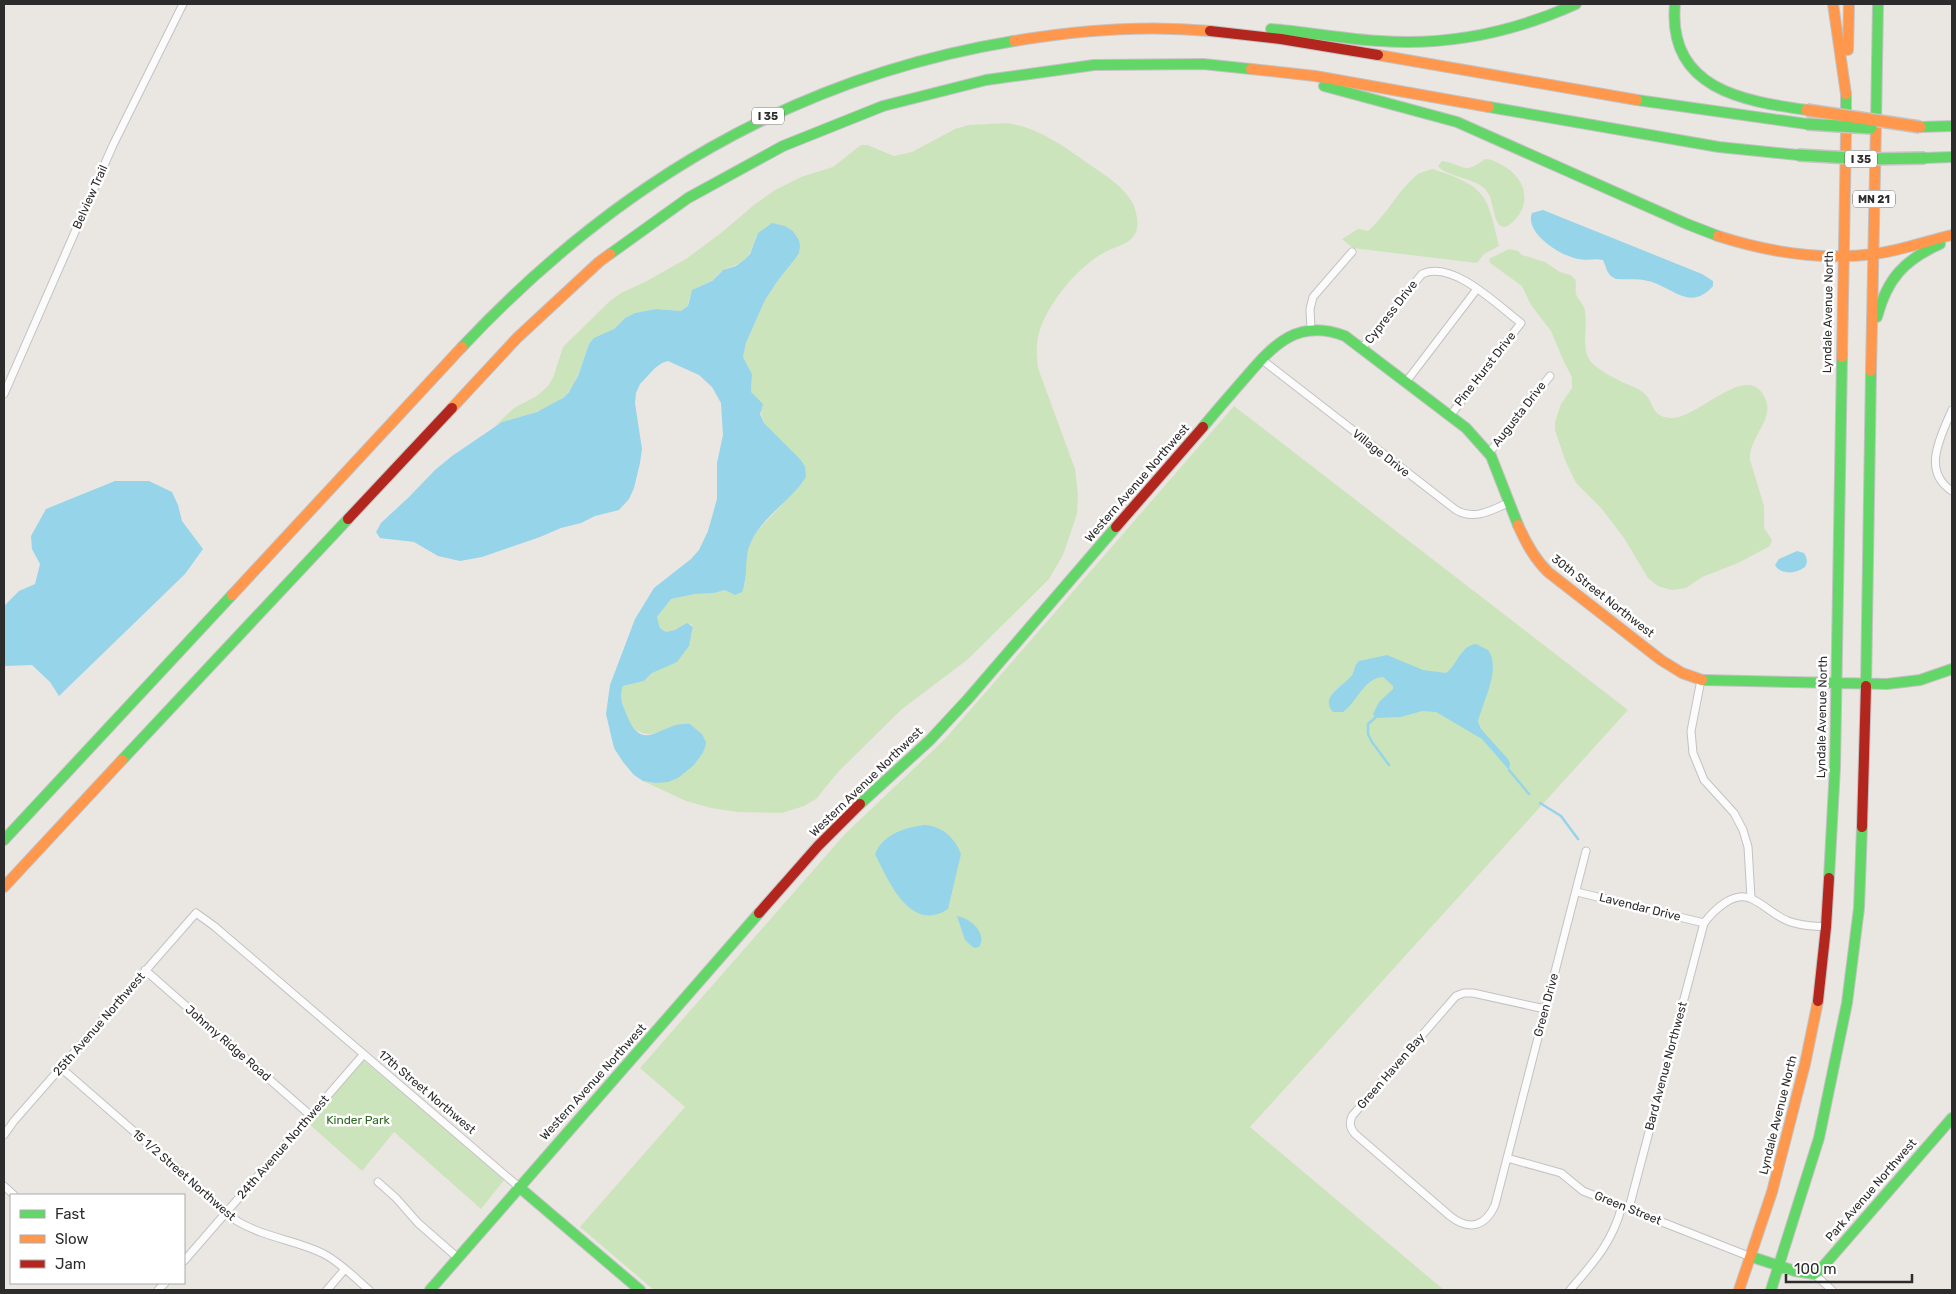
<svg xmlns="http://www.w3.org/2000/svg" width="1956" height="1294" font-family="Rubik,sans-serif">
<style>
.green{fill:#cce4bb}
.water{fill:#96d4ea}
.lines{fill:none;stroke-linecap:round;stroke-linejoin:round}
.stream{stroke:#96d4ea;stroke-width:2.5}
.street-casing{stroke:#c3c2c3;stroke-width:9}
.fast-casing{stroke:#c3c2c3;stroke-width:12}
.slow-casing{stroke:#c3c2c3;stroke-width:12}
.jam-casing{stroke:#c3c2c3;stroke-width:12}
.street{stroke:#fcfbfb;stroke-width:7}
.fast{stroke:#63d668;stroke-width:10}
.slow{stroke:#ff974d;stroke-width:10}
.jam{stroke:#b3261e;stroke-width:10}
.fast-bridge-casing{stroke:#c6c4c2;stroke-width:14;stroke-linecap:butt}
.slow-bridge-casing{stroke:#c6c4c2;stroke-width:14;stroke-linecap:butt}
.fast-bridge{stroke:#63d668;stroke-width:11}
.slow-bridge{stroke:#ff974d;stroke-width:11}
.labels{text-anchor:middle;stroke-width:5;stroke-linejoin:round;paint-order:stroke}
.shield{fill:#fff;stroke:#6b6b6b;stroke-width:1}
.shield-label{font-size:11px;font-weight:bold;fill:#2c2c2c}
.street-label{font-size:12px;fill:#2c2c2c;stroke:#fff}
.park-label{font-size:12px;fill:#2b691b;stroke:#fff}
</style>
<rect width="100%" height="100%" fill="#eae6e2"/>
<path class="green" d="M1006,123C1039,127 1066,148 1093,167C1105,175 1119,184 1128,196C1135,204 1140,221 1136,232C1130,245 1116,246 1105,252C1077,267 1045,306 1038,337C1036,348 1037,357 1038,368L1075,469L1078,495L1077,514L1063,555L1049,579L1032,596L967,660L902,709L838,772L816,799L804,806L782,813L738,812L711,808L686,801L643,781L655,783L694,765L705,748L702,734L690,724C646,737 631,746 620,692L623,686L644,681L692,635L693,627L691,624L675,630L666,632L660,628L657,617L671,599L695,594L714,593L725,590L732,593L745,585L746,556L750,543L758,530L797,489L801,460L764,423L756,399L751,392L752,374L743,357L746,343L765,300L779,279L795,259L799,240L793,231L785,226L758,233C754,241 752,252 746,258C737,267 729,266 722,271C717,274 715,279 710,282C696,288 690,289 688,306L681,311L656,309L635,313L625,318L614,329L589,344C576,378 576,399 536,412C522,417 509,418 495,426L514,408L537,396L548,386L553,378L563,347L610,301L621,293L645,282L686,259L721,233L754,205L775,190L801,177L833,167L861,145H867L894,156L912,152L955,129L969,125Z
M1485,159C1492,159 1501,164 1507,168C1530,184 1531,211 1506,227L1500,226C1490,213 1496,195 1480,185C1469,178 1444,175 1438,166L1442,161C1464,164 1463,176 1485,159Z
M1433,169C1486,187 1487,193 1499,246L1484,254L1477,263L1353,248L1342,239L1358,229L1368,231C1387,215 1398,190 1418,174C1422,172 1428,170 1433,169Z
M1509,249L1518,251L1522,255L1545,262L1560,272L1570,275L1575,279C1577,284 1575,289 1576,294C1578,300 1584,304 1585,311C1588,326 1580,351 1592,363C1601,372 1613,377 1624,383C1631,386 1638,388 1644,393C1655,403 1650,416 1670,418C1697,420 1746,361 1764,396C1777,419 1748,437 1750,460L1764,506V528L1772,540L1770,546L1738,563L1702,577L1686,588L1672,590L1658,586L1648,578L1624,538L1601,508L1576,483L1565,460L1555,430V422L1561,404L1572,388V377L1564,362L1551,331L1531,305L1522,286L1490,263L1489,259Z
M1234,406L1628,710L1250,1127L1444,1290H654L580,1227L685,1107L640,1068L845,834L945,739Z
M363,1060L505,1179L481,1209L394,1132L362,1171L308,1123Z"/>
<path class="water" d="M1543,210L1702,274L1713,281V286C1691,311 1674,289 1652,282C1640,278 1628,280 1616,279C1606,275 1607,268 1603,260C1595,258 1587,261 1579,259C1562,257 1524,233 1532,213Z
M772,223L785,226L793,231L799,240L800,246L799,253L795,259L779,279L765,300L746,343L743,357L752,374L751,392L763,404L760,414L764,423L801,460L805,467L806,477C791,501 763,516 751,542C743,558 749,576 742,592L735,595L725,590L714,593L695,594L671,599L657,617L660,628L666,632L675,630L687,623L693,627L689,646L677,662L652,673L644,681L623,686C619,695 622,704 626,713C643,758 661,720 690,724L702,734L706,742L705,748L702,754L694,765L678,778L668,782L655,783L643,781L634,775L623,762L614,748L606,714L610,685L635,619L654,588L691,559L699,550L708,531L717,499V463L723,435L721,403L712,387L699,375L668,361L662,363L655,368L640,384L636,393L635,403L642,449L640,463L634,488L629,499L619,510L595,516L581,523L561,528L540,537L482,557L460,561L438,556L414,542L380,538L376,532L381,523L409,497L435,470L452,456L502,422L537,412L563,398L569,392L578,376L589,344L594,338L614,329L625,318L635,313L656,309L681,311L688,306L692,290L712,281L723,270L736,266L744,260L750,254L758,233Z
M115,481H149L172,492L178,505L182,521L203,549L185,574L59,696L50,682L32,665L4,666V606L19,591L35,584L40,564L32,549L31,536L46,509Z
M1797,551L1804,553C1807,558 1808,562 1805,567C1796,574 1780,575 1775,565L1779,559Z
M1476,644L1488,650C1502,668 1482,703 1478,722L1481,729L1508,759L1510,764L1509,770L1482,739L1436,712L1422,711L1401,717L1375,718L1373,714L1379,702L1393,689V686L1383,677C1364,678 1358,701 1343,712H1333C1319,697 1344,686 1352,675C1355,670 1354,666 1359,661L1387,655L1423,670L1446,673C1458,664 1460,646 1476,644Z
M925,825C942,826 955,838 961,854L948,909C910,934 888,880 875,854C883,834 906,827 925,825Z
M957,916C970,918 988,933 979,947L974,948L965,940Z"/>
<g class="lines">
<path class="stream" d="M1375,718L1368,724V734L1372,742L1389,765
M1509,770L1529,794
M1540,803L1561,816L1578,839"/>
<g class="street-casing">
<path id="street" d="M1311,329L1310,309L1313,297L1352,252
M1362,348L1422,274C1453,260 1497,305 1521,323L1450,416
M1261,359L1456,510C1474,521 1492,510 1510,502
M1406,382L1477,289
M4,394L113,145L183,4
M1952,410C1941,436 1921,471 1952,491
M1489,453L1550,376
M1701,680L1691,731L1693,753L1704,780L1734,813L1743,830L1748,847L1751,898
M1577,892L1704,923
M145,970L310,1115
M1545,1009L1473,993H1464L1456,996L1352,1116C1349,1124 1350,1128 1355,1134L1450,1216C1469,1231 1485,1227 1495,1205L1586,851
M61,1068L237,1221C265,1238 297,1240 324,1254C341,1263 355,1278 369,1290
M4,1135L14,1121L196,913L214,926L519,1187
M1507,1158L1561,1173L1583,1191L1751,1257
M378,1182L396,1198L418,1223L458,1258
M4,1186L14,1195
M1629,1208L1704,923C1714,910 1734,890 1752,899C1765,905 1775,916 1788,921C1800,926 1813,926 1826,927
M184,1261L363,1055
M1814,1274L1832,1290
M158,1290L165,1283
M327,1290L345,1269
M1570,1290C1594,1262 1612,1243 1622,1206"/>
</g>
<g class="fast-casing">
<path id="fast" d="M1675,4C1667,89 1743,101 1807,110
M1271,29C1308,32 1344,39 1380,41C1449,46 1514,32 1576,4
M1324,86L1457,122L1687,224L1718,236
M1846,94V124
M1637,100L1807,124
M1489,107L1719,147L1798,155
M1876,122L1878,4
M1920,127L1952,126
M1925,158L1952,157
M610,254L688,198L783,146L883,106L986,80L1094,65L1203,64L1251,69
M1877,317C1887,279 1904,260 1940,244
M462,347C614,185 793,77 1014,41
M1203,427C1217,410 1231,394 1245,378C1274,344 1298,318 1345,336L1466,428L1491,456L1518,525
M1702,680L1887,684L1920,680L1952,669
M1866,686L1871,371
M122,760L348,519
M860,804L930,740L968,699L1116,527
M4,840L232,595
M1829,878L1835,767L1842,357
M519,1187L640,1290
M1752,1257L1795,1271L1814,1274L1820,1270L1952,1118
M430,1290L759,913
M1771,1290L1819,1138L1847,1003L1859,908L1862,827"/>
</g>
<g class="slow-casing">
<path id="slow" d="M1833,4L1846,94
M1014,41C1079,30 1145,25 1210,31
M1848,50L1849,4
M1378,55L1637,100
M1251,69L1315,76L1489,107
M1718,236C1768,252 1821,261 1874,254C1900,251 1926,241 1952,235
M1842,357L1846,133
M1871,371L1876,122
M452,408L517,338L599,262L610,254
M1518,525C1526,543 1534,558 1548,572L1661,660L1682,673L1702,680
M232,595L462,347
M4,887L122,760
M1739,1290L1772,1192L1805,1064L1818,1001"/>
</g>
<g class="jam-casing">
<path id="jam" d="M1210,31L1281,39L1378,55
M348,519L452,408
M1116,527L1203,427
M1862,827L1866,686
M759,913L818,846L860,804
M1818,1001L1826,927L1829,878"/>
</g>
<use href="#street" class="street"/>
<use href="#fast" class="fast"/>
<use href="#slow" class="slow"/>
<use href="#jam" class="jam"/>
<g class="fast-bridge-casing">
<path id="fast-bridge" d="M1807,124L1871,128
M1798,155L1869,159L1925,158"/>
</g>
<g class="slow-bridge-casing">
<path id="slow-bridge" d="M1807,110L1920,127"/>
</g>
<use href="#fast-bridge" class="fast-bridge"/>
<use href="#slow-bridge" class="slow-bridge"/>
</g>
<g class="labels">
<g class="shield">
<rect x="752" y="107.5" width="32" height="17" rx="4"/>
<rect x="1845" y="150.5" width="32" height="17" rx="4"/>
<rect x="1853" y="190.5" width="42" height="17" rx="4"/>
</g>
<g class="shield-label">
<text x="768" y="120">I 35</text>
<text x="1861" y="163">I 35</text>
<text x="1874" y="203">MN 21</text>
</g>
<g class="street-label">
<text transform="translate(90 197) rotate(-66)" y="4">Belview Trail</text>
<text transform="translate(1391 312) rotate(-52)" y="4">Cypress Drive</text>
<text transform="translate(1828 312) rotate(-89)" y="4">Lyndale Avenue North</text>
<text transform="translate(1485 369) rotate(-52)" y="4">Pine Hurst Drive</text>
<text transform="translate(1519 414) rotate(-52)" y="4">Augusta Drive</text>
<text transform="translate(1381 453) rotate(38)" y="4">Village Drive</text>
<text transform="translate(1137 483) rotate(-49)" y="4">Western Avenue Northwest</text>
<text transform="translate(1603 596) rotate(38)" y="4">30th Street Northwest</text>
<text transform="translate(1822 717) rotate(-89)" y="4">Lyndale Avenue North</text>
<text transform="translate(866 782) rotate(-44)" y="4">Western Avenue Northwest</text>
<text transform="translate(1640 907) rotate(14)" y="4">Lavendar Drive</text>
<text transform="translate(1546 1005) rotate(-75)" y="4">Green Drive</text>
<text transform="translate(99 1024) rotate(-49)" y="4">25th Avenue Northwest</text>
<text transform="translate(228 1043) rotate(41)" y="4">Johnny Ridge Road</text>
<text transform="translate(1666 1066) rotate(-75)" y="4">Bard Avenue Northwest</text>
<text transform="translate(1391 1071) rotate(-49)" y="4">Green Haven Bay</text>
<text transform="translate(593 1082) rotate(-48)" y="4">Western Avenue Northwest</text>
<text transform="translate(427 1092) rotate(40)" y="4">17th Street Northwest</text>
<text transform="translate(1778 1115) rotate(-76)" y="4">Lyndale Avenue North</text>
<text transform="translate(283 1147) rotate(-49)" y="4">24th Avenue Northwest</text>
<text transform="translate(184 1175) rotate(41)" y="4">15 1/2 Street Northwest</text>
<text transform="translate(1871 1190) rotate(-49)" y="4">Park Avenue Northwest</text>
<text transform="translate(1628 1208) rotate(22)" y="4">Green Street</text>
</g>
<g class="park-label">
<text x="358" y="1124">Kinder Park</text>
</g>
</g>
<rect width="1956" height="1294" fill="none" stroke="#2c2c2c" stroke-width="10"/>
<rect x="10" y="1194" width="175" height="90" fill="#ffffff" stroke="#ababab"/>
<rect x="20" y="1210" width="25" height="8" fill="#63d668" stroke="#ababab"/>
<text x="55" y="1219" font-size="15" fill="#2c2c2c">Fast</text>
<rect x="20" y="1235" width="25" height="8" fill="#ff974d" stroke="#ababab"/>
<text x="55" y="1244" font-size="15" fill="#2c2c2c">Slow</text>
<rect x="20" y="1260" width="25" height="8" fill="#b3261e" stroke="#ababab"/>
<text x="55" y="1269" font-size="15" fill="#2c2c2c">Jam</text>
<path d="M1786 1274v8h126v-8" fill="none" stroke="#2c2c2c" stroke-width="2.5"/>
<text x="1794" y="1274" font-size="15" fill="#2c2c2c" stroke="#ffffff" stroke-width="4" paint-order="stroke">100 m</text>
</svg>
